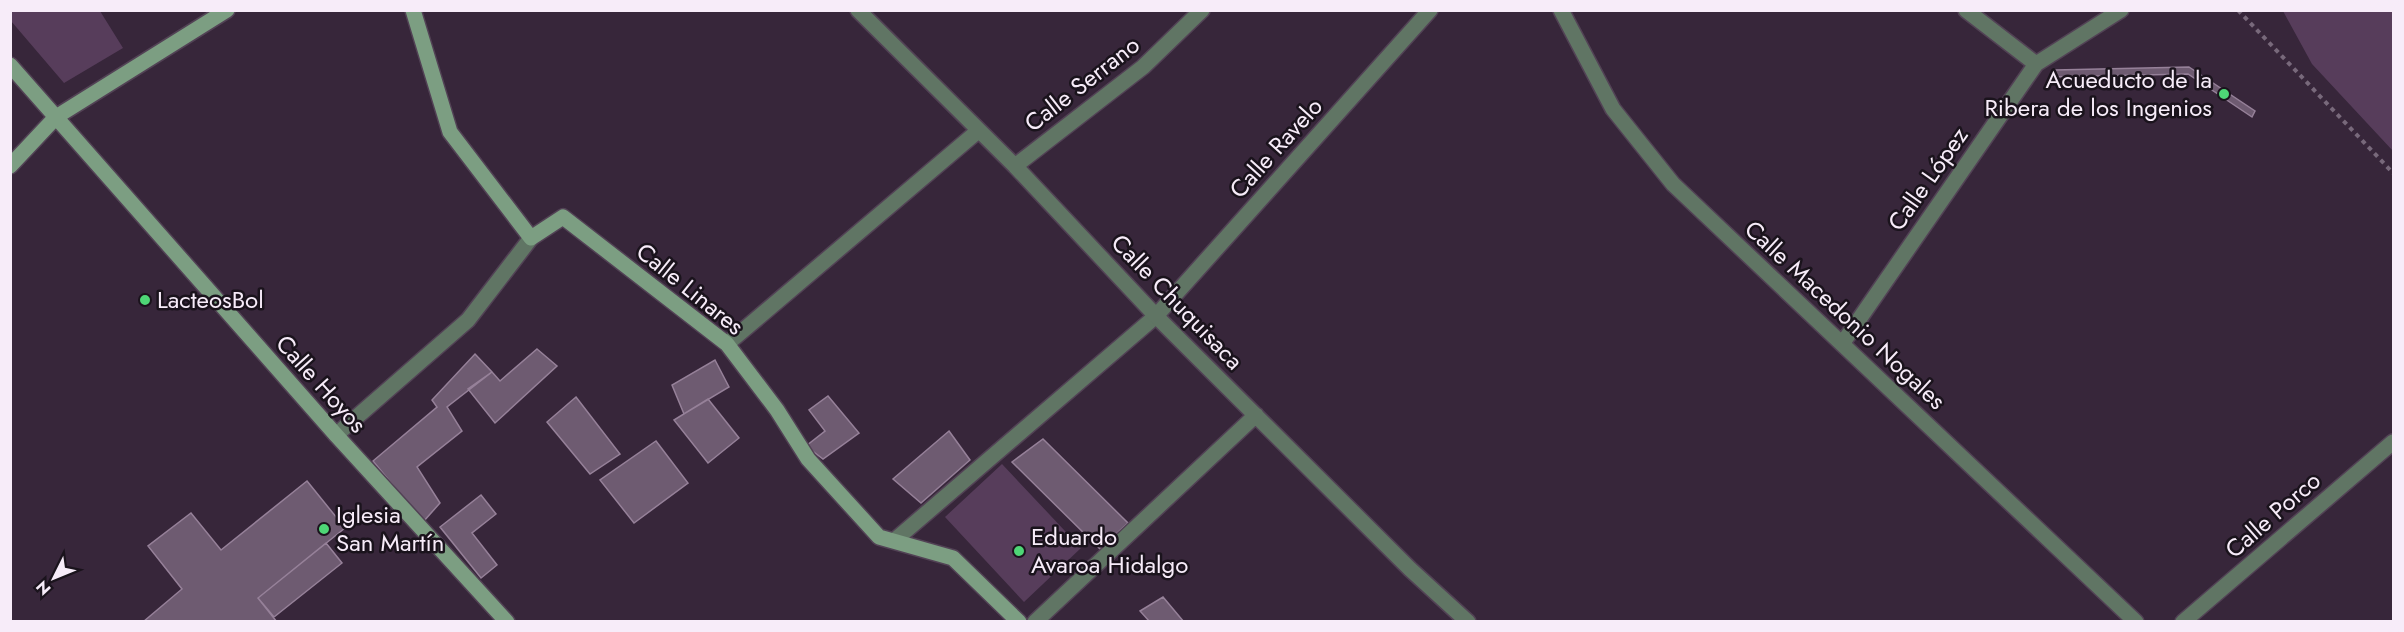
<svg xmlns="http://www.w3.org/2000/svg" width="2404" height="632" font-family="Jost,sans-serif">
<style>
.green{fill:#573d5b}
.building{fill:#6e5b71;stroke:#968199;stroke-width:1.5}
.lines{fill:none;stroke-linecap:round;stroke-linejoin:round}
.service-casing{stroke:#524255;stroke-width:18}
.minor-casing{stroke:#524255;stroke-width:18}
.secondary-casing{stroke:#524255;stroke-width:18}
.path{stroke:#78697b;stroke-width:4;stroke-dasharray:4.5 4.5;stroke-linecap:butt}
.service{stroke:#607564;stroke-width:15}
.minor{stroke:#607564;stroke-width:15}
.secondary{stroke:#7c9e82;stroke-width:15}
.poi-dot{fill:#4ed676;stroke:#1a131c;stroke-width:2}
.labels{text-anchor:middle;stroke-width:5;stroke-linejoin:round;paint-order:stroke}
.poi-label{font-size:24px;fill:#f7ecf9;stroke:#1a131c;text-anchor:start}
.street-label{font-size:24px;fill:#f7ecf9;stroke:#1a131c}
</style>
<rect width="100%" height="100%" fill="#37263a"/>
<path class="green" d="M10,11H100L123,48L64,83L11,21Z
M2283,11H2393V151L2312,64Z
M1002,464L1081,548L1024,602L945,517Z"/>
<path class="building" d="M2189,67L2255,111L2252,117L2188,74L2051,77L2055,70Z
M537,349L557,366L495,423L468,389L492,372L500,381Z
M475,354L492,372L447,407L462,431L417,467L440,503L423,522L373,461L437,407L432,400Z
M715,360L729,387L684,414L672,385Z
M828,396L859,433L823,459L806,446L825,431L809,410Z
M576,397L620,454L590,474L547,422Z
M708,399L739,438L708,463L674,420Z
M949,431L970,460L921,503L893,479Z
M1043,439L1128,523L1100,549L1012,462Z
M656,441L688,483L634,523L600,480Z
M307,481L345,528L258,598L277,622H143L182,589L148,546L191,513L221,550Z
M481,495L496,514L472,533L497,565L481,578L440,527Z
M326,543L342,563L274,617L258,598Z
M1163,597L1184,622H1150L1140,611Z"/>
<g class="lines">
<g class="service-casing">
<path id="service" d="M895,540L1156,316"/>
</g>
<g class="minor-casing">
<path id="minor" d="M858,10L1015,166L1156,316L1410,569L1468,622
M1561,10L1613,109L1673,184L2136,622
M1966,10L2036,64
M1015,166L1143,67L1202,10
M1156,316L1430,10
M727,344L978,131
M1842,344L2036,64L2121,10
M336,435L468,320L531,238
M1035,622L1256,415
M2183,622L2393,442"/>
</g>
<g class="secondary-casing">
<path id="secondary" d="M413,10L450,132L531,238L563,217L727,344L777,410L808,459L879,537L953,558L1019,622
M10,65L336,435L507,622
M10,166L56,117L227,10"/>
</g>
<path class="path" d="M2238,10L2394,174"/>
<use href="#service" class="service"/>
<use href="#minor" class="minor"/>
<use href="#secondary" class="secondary"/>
</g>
<g class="poi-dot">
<circle cx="2224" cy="94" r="6"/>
<circle cx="145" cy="300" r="6"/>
<circle cx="324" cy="529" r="6"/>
<circle cx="1019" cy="551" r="6"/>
</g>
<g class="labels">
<g class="poi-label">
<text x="2212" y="88" text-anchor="end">Acueducto de la<tspan x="2212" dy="28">Ribera de los Ingenios</tspan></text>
<text x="157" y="308">LacteosBol</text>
<text x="336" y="523">Iglesia<tspan x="336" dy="28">San Martín</tspan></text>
<text x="1031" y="545">Eduardo<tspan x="1031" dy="28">Avaroa Hidalgo</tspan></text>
</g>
<g class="street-label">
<text transform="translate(1082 84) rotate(-38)" y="8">Calle Serrano</text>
<text transform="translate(1276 148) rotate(-48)" y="8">Calle Ravelo</text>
<text transform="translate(1928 179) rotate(-55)" y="8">Calle López</text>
<text transform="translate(690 289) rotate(39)" y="8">Calle Linares</text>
<text transform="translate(1177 302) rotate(46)" y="8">Calle Chuquisaca</text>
<text transform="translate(1845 315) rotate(43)" y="8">Calle Macedonio Nogales</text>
<text transform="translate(321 384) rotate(48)" y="8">Calle Hoyos</text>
<text transform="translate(2273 515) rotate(-41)" y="8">Calle Porco</text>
</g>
</g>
<rect width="2404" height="632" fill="none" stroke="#f7ecf9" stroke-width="24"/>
<g transform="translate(54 578) rotate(227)" stroke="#1a131c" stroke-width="4.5" paint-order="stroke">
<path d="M0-4.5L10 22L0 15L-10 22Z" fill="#f7ecf9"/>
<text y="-9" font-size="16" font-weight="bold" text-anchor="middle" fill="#f7ecf9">N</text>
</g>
</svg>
